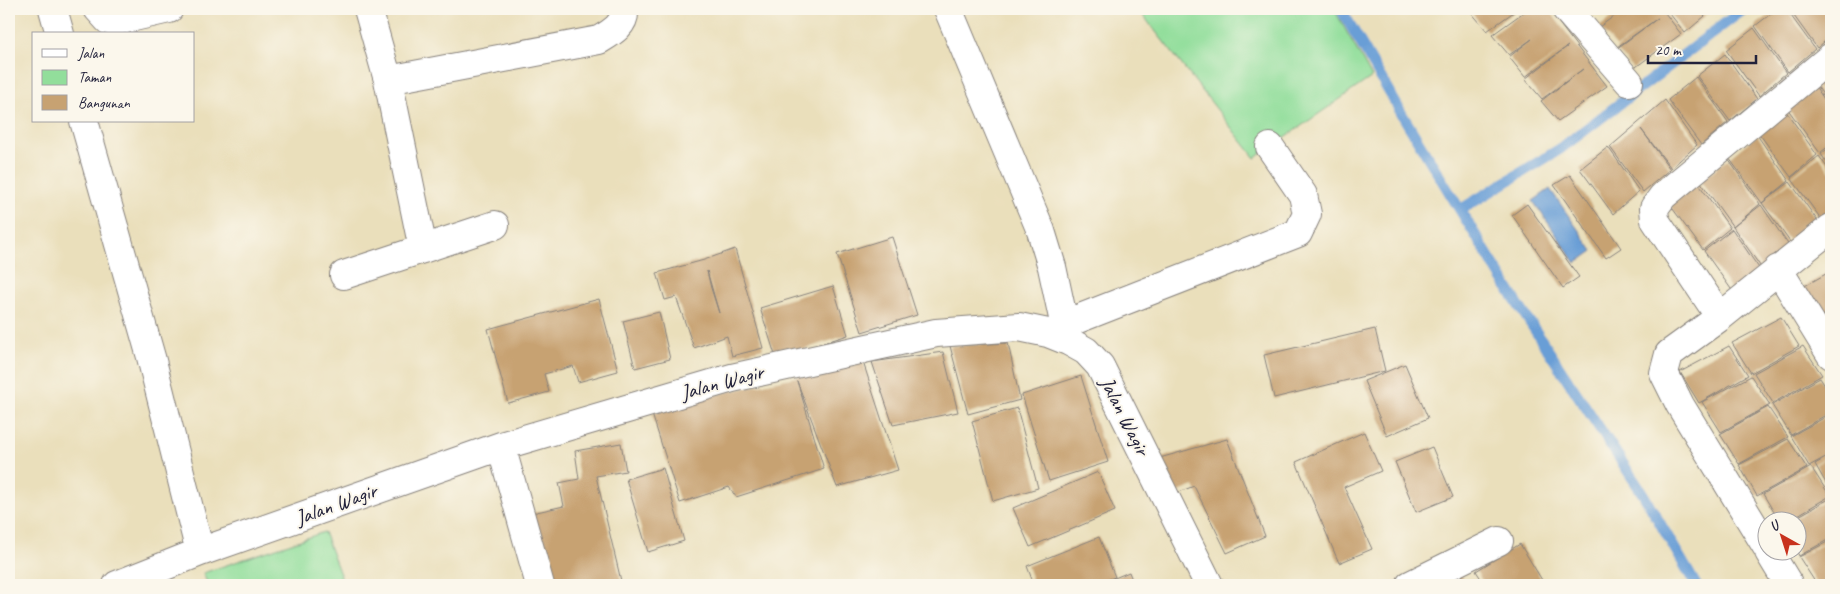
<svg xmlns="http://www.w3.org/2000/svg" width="1840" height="594" font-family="Caveat,sans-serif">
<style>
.green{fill:#92de9b;stroke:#5a806b}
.water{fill:#699ed6;stroke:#466088}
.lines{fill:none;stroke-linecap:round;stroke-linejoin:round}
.stream{stroke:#699ed6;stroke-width:11}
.building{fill:#c7a272;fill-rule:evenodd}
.minor-casing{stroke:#86807b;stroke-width:30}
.minor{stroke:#fff;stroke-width:28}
.labels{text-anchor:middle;stroke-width:4;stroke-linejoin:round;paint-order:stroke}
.street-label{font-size:21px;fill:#22223b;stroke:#fbf7ec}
</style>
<rect width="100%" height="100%" fill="#fbf7ec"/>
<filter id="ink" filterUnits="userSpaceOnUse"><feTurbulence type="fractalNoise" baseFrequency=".02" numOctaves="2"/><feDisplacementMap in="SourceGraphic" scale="10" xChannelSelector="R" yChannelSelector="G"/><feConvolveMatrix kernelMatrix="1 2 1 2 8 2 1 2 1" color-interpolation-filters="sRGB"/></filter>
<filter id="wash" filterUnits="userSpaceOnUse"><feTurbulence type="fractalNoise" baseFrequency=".0096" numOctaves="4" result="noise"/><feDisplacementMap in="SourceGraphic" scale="20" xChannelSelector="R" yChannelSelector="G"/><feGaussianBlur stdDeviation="1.12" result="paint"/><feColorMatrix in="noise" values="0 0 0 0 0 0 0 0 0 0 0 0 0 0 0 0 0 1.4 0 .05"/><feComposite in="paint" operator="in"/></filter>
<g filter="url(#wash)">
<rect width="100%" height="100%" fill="#eadfbb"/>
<path class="green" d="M1138,9H1334L1372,77L1255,158Z
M324,532L344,585H208L203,573Z"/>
<path class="water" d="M1550,189L1593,251L1576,263L1533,201Z"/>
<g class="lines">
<path class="stream" d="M1341,9L1406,121L1460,210L1519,306L1643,494L1696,585
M1460,210L1560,149L1744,9"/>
</g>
<g id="blocks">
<path class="building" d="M1473,9H1518L1487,31L1470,11Z
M1528,9H1548L1607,86L1558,121L1541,101L1583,69L1542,99L1525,79L1568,46L1525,77L1509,57L1532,39L1509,55L1492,35Z
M1624,9H1662L1681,34L1633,69L1616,49L1658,18L1617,47L1599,27Z
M1666,9H1699L1705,16L1685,33Z
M1701,9H1714L1706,15Z
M1777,9H1786L1815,49L1788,72L1755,26Z
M1789,9H1831V36L1817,48Z
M1754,28L1786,73L1759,96L1726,50Z
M1725,54L1757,99L1730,121L1697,76Z
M1831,73V105L1816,85Z
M1696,77L1728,122L1701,145L1668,100Z
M1815,86L1831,109V144L1820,153L1787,108Z
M1665,100L1697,145L1671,168L1641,129L1670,169L1643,192L1610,147Z
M1785,110L1817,155L1791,177L1758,132Z
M1757,135L1789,181L1762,203L1729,158Z
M1831,146V169L1821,154Z
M1608,147L1639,191L1613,214L1580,169Z
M1819,156L1831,173V217L1824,223L1791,178Z
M1728,159L1760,204L1733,227L1700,181Z
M1570,175L1621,248L1606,258L1554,185Z
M1790,182L1822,227L1795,249L1762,203Z
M1698,183L1730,228L1703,250L1670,205Z
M1527,204L1579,277L1563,288L1512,215Z
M1761,205L1792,250L1765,273L1733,227Z
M1732,229L1763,274L1736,296L1704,251Z
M892,237L917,315L862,332L837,254Z
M735,249L763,348L732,356L727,336L694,348L676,297L665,300L657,273L704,260ZM707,271L719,313L711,288Z
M1831,271V311L1812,322L1794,292Z
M833,286L848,335L776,358L760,308Z
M599,299L618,371L578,382L573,366L544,374L549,392L508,403L488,329Z
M659,312L670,359L635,368L623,321Z
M1831,313V347L1815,321Z
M1781,317L1799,346L1751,373L1732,343Z
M1375,329L1385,371L1274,398L1264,355Z
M1008,343L1020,400L968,414L950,346Z
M1729,346L1748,375L1699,403L1680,372Z
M1803,346L1822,375L1773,403L1754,373Z
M943,352L958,412L893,425L872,362Z
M863,362L898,470L837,487L797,381L824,469L736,497L729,487L680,503L652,414L701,398Z
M1405,364L1428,418L1387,436L1364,381Z
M1081,376L1108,462L1049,481L1022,395Z
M1751,376L1770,405L1721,432L1702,402Z
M1820,378L1831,395V412L1791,435L1772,405Z
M1768,407L1788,437L1739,464L1720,434Z
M1017,408L1038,488L993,501L972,421Z
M1831,414V454L1809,466L1791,436Z
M1364,432L1381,471L1344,487L1372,549L1339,563L1296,462Z
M1227,439L1265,536L1227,553L1194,486L1174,494L1156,459Z
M1788,439L1807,468L1757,496L1739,465Z
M621,443L626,471L596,476L622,585H550L532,513L564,506L559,483L579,479L575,451Z
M1432,447L1453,497L1416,512L1395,462Z
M1831,455V492L1815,464Z
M1811,467L1830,496L1786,522H1780L1763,494Z
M663,468L684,541L648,552L626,479Z
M1098,472L1115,511L1030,547L1013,508Z
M1829,499L1831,502V538L1799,556L1797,552L1798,522H1788Z
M1099,537L1115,577L1093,585H1034L1027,566Z
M1831,540V579L1821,585H1817L1799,557Z
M1520,544L1545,585H1485L1476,571Z
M1458,568L1466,585H1425Z
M1129,572L1134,585H1098Z"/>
</g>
</g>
<g filter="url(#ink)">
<use href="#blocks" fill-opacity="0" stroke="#86807b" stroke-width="1"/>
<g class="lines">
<g class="minor-casing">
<path id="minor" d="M53,9L60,34
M98,9L108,20H121L169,9
M368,9L388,80L423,249
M948,9L1041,231L1052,267L1068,341
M1566,9L1629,82
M388,80L599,40C611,33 626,25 624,9
M84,121L151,357L200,552
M1778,269L1831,355
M344,275L495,225
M1720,317L1655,220L1654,208L1663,196L1831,57
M1065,324L1298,233L1307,214L1303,195L1270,147
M501,446L540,585
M1768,549L1680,405L1664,373L1669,354L1720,317L1831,228
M1769,552L1789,585
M117,585L200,552L501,446L732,378L936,333L1019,327L1048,333L1068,341L1086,351L1100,366L1209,585
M1410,585L1499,541"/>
</g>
<use href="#minor" class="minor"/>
</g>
</g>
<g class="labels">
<g class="street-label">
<text transform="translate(722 382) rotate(-15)" y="7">Jalan Wagir</text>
<text transform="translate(1125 416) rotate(63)" y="7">Jalan Wagir</text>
<text transform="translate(336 504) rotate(-20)" y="7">Jalan Wagir</text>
</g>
</g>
<rect width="1840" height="594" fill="none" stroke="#fbf7ec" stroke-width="30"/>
<rect x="32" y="32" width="162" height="90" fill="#fbf7ec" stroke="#a4a2a5"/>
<rect x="42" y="49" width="25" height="8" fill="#ffffff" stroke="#a4a2a5"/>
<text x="78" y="58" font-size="15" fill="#22223b">Jalan</text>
<rect x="42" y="70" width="25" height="15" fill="#92de9b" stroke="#a4a2a5"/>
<text x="78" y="82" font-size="15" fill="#22223b">Taman</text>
<rect x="42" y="95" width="25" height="15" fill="#c7a272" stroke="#a4a2a5"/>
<text x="78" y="108" font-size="15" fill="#22223b">Bangunan</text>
<g transform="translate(1782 536) rotate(321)"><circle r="24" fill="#fbf7ec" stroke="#a4a2a5"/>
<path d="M0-4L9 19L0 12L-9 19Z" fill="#c8321e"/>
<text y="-8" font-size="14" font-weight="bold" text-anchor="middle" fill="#22223b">U</text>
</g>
<path d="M1648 55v8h108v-8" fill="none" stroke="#22223b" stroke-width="2.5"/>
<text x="1655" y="55" font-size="15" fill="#22223b" stroke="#fbf7ec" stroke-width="4" paint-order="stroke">20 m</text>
</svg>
